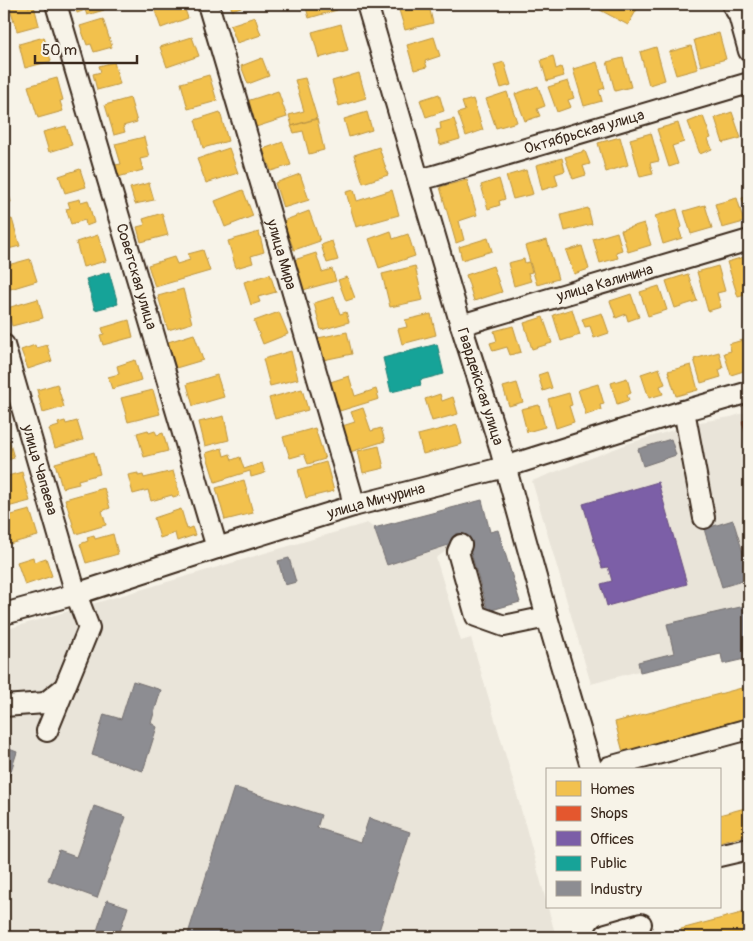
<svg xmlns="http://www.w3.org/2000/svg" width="753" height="941" font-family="Pangolin,sans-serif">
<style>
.built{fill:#e9e4d9}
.homes{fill:#f2c14e;stroke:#bb9440}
.shops{fill:#e4572e;stroke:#b14a29}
.offices{fill:#7b5ea7;stroke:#684e7e}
.public{fill:#17a398;stroke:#227f73}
.industry{fill:#8d8d92;stroke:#746f6f}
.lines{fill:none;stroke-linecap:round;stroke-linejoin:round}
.minor-casing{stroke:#3b2a1e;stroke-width:24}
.minor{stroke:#f7f3e8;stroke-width:20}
.labels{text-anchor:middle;stroke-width:5;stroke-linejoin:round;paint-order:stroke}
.street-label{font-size:15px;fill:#3b2a1e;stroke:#f7f3e8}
</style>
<rect width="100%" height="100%" fill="#f7f3e8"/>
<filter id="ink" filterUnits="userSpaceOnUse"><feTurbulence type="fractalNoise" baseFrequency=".02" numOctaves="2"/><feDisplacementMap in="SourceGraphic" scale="10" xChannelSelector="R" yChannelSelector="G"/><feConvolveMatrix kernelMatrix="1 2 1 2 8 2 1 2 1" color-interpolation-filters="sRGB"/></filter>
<g filter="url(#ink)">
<path class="built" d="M749,411V641L591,684L532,481L627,444L700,422L731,417Z
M367,523L374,528L387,565L459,542L436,558L461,641L471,638L514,784L556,937H4V630Z"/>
<path class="homes" d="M23,4H27L28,7L34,6L39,25L17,31L10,8Z
M74,4H102L104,10L87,15L85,10L77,13Z
M167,4H183L188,18L161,28L154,8Z
M230,4H250L232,10Z
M305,4H335L337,10L309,18Z
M589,4H640L628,25Z
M414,6L415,10L429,6L433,23L405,30L399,10Z
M255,17L261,35L237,43L230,25Z
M103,19L112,47L94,52L91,44L87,45L80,26Z
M341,24L348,50L319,58L312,32Z
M719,33L726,59L701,66L694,40Z
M44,37L51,61L25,68L19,44Z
M192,37L199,56L167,67L160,47Z
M434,37L440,56L425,61L427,67L414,70L407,45Z
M691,46L698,69L676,75L669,52Z
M656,47L665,80L649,85L640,52Z
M553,56L556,69L561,67L564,76L547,81L541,60Z
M262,58L269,76L248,84L241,66Z
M623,58L631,87L615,91L607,62Z
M114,62L120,84L97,90L93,74L101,72L99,66Z
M504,62L511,85L501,88L494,65Z
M597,62L605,88L599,90L602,101L584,106L573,69Z
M359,73L366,98L339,106L332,81Z
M209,75L217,101L188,109L181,83Z
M57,78L63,100L60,101L63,111L38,118L28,86Z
M305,78L317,118L292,126L289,115L304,111L295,80Z
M568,81L574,98L568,100L571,107L557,112L548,87Z
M538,86L545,106L537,109L540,116L525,121L515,94Z
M278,91L287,117L256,127L247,101Z
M507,92L517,122L496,128L486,99Z
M439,94L444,111L426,117L420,100Z
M130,98L137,122L123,126L125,132L114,135L105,105Z
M473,99L483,130L466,136L458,113L465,111L462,102Z
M220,112L228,141L203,148L195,120Z
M367,112L372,130L349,137L344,119Z
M732,112L741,138L723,143L715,118Z
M703,116L711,138L708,139L712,149L700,154L688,122Z
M317,119L324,150L309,154L303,131L294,133L291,126Z
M454,119L460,139L440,145L436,130L441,129L440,123Z
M678,123L684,142L672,146L678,164L669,167L657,129Z
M66,126L72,145L49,152L43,132Z
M651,133L659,161L650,163L653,174L640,177L630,139Z
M144,137L149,157L140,159L143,170L118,177L115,165L121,164L115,144Z
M620,137L628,165L606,172L598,143Z
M283,142L291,165L271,171L263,149Z
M379,147L388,175L363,183L354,155Z
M229,148L238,173L206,183L197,159Z
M585,151L590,164L583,166L586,175L573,179L565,157Z
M562,158L565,171L555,174L558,185L542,190L536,165Z
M749,160V180L744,162Z
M80,169L86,187L65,193L59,176Z
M526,170L533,194L513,199L506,176Z
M300,174L309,200L283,208L275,183Z
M4,178L11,202L4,204Z
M499,179L505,199L499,201L500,205L488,209L481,185Z
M467,180L477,215L459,221L464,240L456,243L440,187Z
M149,183L154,200L135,204L130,188Z
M243,190L253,216L225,227L215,201Z
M354,190L357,201L392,190L399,215L356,227L346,192Z
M749,196V222L742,198Z
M737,198L744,222L722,228L715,204Z
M80,199L81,202L88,200L94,223L86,226L85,220L71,224L66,209L70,208L68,202Z
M705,205L712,228L691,234L684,211Z
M588,208L592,224L565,231L561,215Z
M677,209L682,227L679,229L682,238L663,244L655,216Z
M309,211L320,241L294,250L283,221Z
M162,213L168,235L141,242L137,227L145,225L143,219Z
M12,219L20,246L4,250V221Z
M644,223L651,245L628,252L621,230Z
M391,231L393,239L408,234L415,256L379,268L369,239Z
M259,232L264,252L251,256L253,263L236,268L228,241Z
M617,232L622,250L616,252L618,258L600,263L593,239Z
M98,235L106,261L83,267L76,242Z
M488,238L492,251L462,260L459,247Z
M547,240L558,279L537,285L525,246Z
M332,241L338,260L327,263L321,245Z
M582,246L589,269L574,274L566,251Z
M203,250L210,271L155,287L148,265L174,257L177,264L190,260L188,254Z
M316,253L322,272L332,269L336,281L303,290L294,260Z
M744,257L749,273V283L747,284L749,294L738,297L727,262Z
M30,259L37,281L7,290L4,278V266Z
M524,259L525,263L529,262L532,272L528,273L531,281L514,286L508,263Z
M415,266L423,300L390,307L382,274Z
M493,266L502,292L474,301L466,275Z
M718,266L725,291L717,293L721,307L708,311L697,272Z
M270,274L276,292L258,297L260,302L251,305L244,282Z
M688,274L697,301L675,308L666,281Z
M347,277L355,298L346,301L338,280Z
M659,286L667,310L648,316L640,292Z
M183,289L192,323L168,330L158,296Z
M631,294L639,317L628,321L626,314L616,318L610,301Z
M334,297L340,314L346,312L349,322L321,330L314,303Z
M38,299L43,318L12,326L7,308Z
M572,309L580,335L561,341L553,315Z
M279,312L288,334L263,344L254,321Z
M602,313L609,333L594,338L590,326L585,327L582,319Z
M431,314L436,335L402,344L398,329L407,327L405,320Z
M543,317L552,343L532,349L524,323Z
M129,320L133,337L103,345L100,335L104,334L102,328Z
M513,326L521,352L510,355L507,347L493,351L490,343L497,341L494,331Z
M347,332L352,354L323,360L318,338Z
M194,334L203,360L176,368L168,342Z
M743,340L749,358V361L745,363L747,370L731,375L724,353L731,351L729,344Z
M35,345L36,348L47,345L52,361L28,369L21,350Z
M291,351L298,379L270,386L263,359Z
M719,352L723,368L719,370L721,377L701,383L694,359Z
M135,360L141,380L112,389L108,377L119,374L117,366Z
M691,365L698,390L676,396L668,371Z
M659,368L665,384L660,386L663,394L649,398L641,374Z
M547,372L552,388L543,391L538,375Z
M217,375L224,397L193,406L187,384Z
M349,376L355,396L376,389L379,399L333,413L324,384Z
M627,378L631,393L627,395L629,400L617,404L611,383Z
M517,383L523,402L509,406L503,387Z
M57,384L64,407L43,413L37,390Z
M598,384L604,404L600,405L601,410L586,415L578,390Z
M302,389L308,410L275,419L269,398Z
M153,390L160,414L128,422L121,398Z
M569,393L572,405L569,406L574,422L556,428L548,399Z
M440,394L442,401L453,397L458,414L432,421L425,399Z
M539,405L545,427L527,432L521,409Z
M363,408L371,431L381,428L385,441L347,453L339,427L355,422L351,412Z
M224,416L229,440L205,446L199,422Z
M65,421L66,424L77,421L83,440L55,448L49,429L59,426L58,423Z
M457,425L462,444L423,454L418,435Z
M315,428L325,459L308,464L304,454L290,458L283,437Z
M148,430L149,433L155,431L157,435L163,433L168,451L144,457L137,433Z
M4,439L5,441L9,440L14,458L4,461Z
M379,446L384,468L363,473L358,451Z
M222,448L224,456L230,454L232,460L240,457L244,469L262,463L265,473L251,477L250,471L215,482L206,453Z
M94,452L100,474L78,480L79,484L62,488L55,463Z
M326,462L334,491L306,498L298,470Z
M173,471L180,495L173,497L172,495L151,501L148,490L133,494L128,475L138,473V476L143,475L144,478Z
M22,472L30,501L4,508V477Z
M244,480L253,513L225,520L216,488Z
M104,488L110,508L102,511L106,525L76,534L65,499Z
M181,509L187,529L192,527L195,535L177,541L175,533L160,538L154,518Z
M30,510L38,536L9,544L4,527V517Z
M113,534L118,554L86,563L80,544L88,541L87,537L94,535L95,539Z
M33,557L34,562L46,558L52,576L25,585L17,562Z
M749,686V717L623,752L615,722Z
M749,807V835L719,843V815Z
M749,911V937H683L681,929Z"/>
<path class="shops" d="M749,419V446L742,421Z"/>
<path class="offices" d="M658,482L687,584L607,606L601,584L612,581L608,567L602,568L583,504Z"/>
<path class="public" d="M109,272L118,304L95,310L86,279Z
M437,344L444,374L420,380L421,385L391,392L383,358Z"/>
<path class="industry" d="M671,439L676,455L643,466L638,449Z
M482,500L490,532L498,530L520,602L488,611L467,539L387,565L374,528Z
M733,520L749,572V579L722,587L704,529Z
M289,558L296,582L285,585L278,561Z
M749,605V658L723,664L721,654L640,672L638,662L674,653L667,624Z
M133,681L161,690L151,723L157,727L143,771L92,755L104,714L121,719Z
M4,747L17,752L4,793Z
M234,787L321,815L317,828L361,842L369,818L410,832L377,937H187Z
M94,806L126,817L97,898L48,880L59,851L76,857Z
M107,900L128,907L118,937H95Z"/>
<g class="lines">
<g class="minor-casing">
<g id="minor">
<path id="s1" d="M56,4L217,548"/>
<path id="s2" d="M208,4L263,190L351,492L353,506"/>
<path id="s3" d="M367,4L461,325L499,444L547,617L592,770"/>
<path d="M732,4L739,15L749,51"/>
<path id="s4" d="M419,180L434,176L749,83"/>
<path id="s5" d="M461,325L749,240"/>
<path id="s6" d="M4,345L76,594L89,628L47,731"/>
<path d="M683,411L686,421L704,518"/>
<path d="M461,545L458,552L476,616L504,626L547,617"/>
<path id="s7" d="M4,614L76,594L217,548L353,506L505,467L683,411L749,392"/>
<path d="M4,706L45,703L64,688"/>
<path d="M609,767L749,729"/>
<path d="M719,856L749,849"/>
<path d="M606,934L641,924"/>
</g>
</g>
<use href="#minor" class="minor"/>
</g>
</g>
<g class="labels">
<g class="street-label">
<text dy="5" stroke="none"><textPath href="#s4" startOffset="172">Октябрьская улица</textPath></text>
<text dy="5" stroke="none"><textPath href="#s2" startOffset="261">улица Мира</textPath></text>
<text dy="5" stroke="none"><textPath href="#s1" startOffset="284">Советская улица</textPath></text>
<text dy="5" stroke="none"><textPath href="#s5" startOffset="150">улица Калинина</textPath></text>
<text dy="5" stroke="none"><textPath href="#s3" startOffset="399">Гвардейская улица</textPath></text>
<text dy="5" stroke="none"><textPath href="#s6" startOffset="130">улица Чапаева</textPath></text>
<text dy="5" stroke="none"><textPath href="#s7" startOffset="389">улица Мичурина</textPath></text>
</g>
</g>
<rect width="753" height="941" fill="none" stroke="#f7f3e8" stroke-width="20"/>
<rect x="10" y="10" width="733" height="921" fill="none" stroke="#3b2a1e" stroke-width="2" filter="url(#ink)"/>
<rect x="546" y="768" width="175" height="140" fill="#f7f3e8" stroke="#aca397"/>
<rect x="556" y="781" width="25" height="15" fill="#f2c14e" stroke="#aca397"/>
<text x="590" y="794" font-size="15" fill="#3b2a1e">Homes</text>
<rect x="556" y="806" width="25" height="15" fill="#e4572e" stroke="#aca397"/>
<text x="590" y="818" font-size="15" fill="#3b2a1e">Shops</text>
<rect x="556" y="831" width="25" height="15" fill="#7b5ea7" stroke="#aca397"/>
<text x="590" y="844" font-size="15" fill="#3b2a1e">Offices</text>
<rect x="556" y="856" width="25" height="15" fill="#17a398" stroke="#aca397"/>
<text x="590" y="868" font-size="15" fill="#3b2a1e">Public</text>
<rect x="556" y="881" width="25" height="15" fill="#8d8d92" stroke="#aca397"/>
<text x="590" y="894" font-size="15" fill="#3b2a1e">Industry</text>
<path d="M35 55v8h102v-8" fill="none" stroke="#3b2a1e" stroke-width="2.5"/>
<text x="42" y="55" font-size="15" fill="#3b2a1e" stroke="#f7f3e8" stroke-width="4" paint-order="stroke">50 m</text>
</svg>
